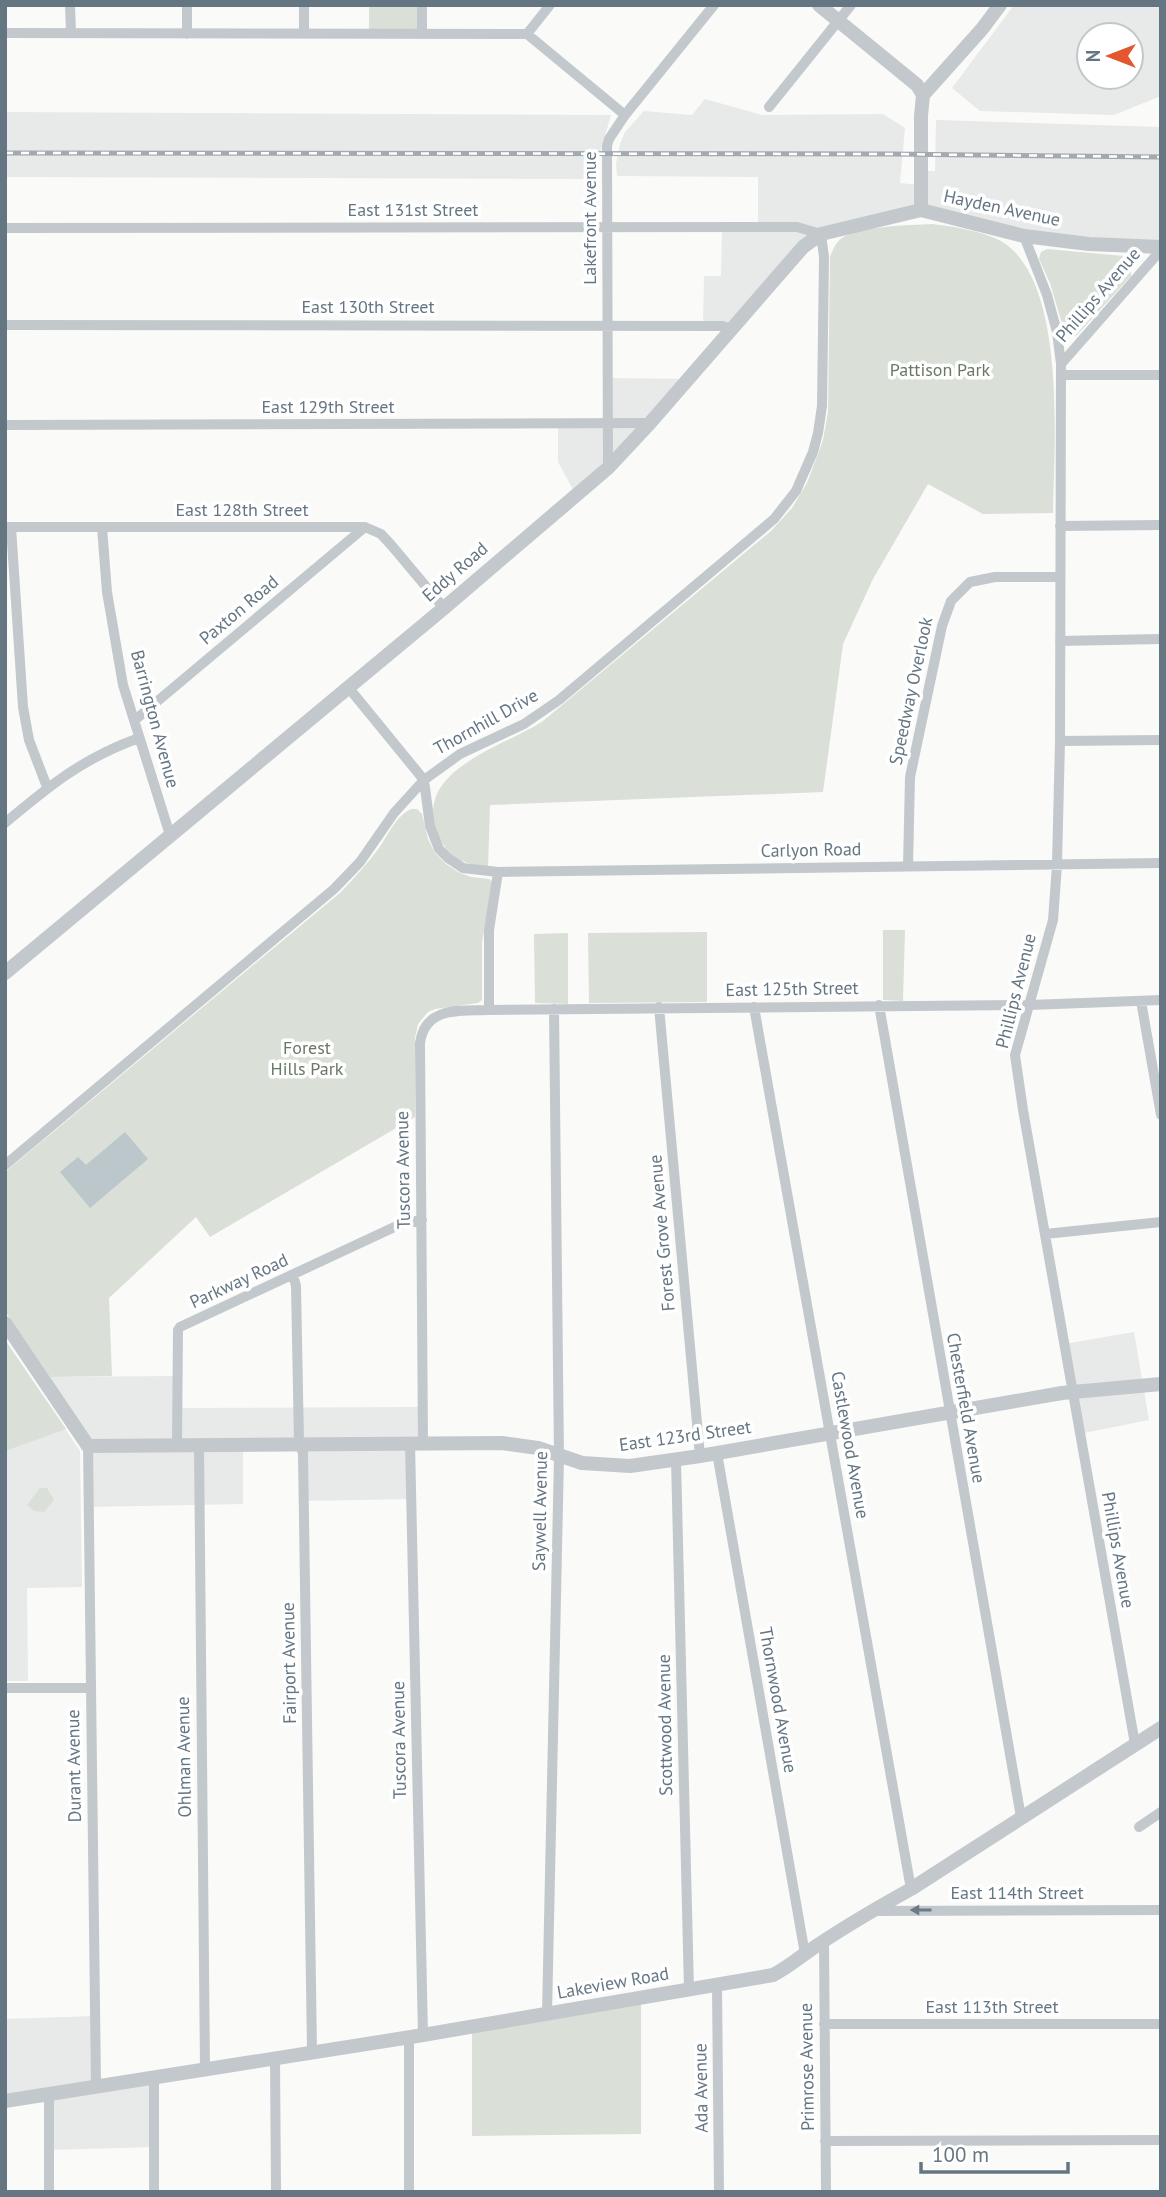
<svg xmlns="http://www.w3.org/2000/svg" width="1166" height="2197" font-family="'PT Sans',sans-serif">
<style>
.built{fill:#e8e9e9;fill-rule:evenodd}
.green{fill:#dadfd7}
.water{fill:#bbc7cb}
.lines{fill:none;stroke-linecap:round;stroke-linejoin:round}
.minor{stroke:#c3c8cc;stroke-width:10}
.tertiary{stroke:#c3c8cc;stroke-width:14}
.rail-casing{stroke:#a2aab0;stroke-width:5}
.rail{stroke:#fff;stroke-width:2.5;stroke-dasharray:8;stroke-linecap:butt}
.oneway{fill:#6a7a87}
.labels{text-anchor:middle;stroke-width:7;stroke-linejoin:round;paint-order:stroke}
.street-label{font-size:18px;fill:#657683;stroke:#fff}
.park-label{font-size:18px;fill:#687a64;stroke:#fff}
</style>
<rect width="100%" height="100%" fill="#fafaf8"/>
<path class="built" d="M1014,5H1161V96L1114,115L980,111L952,88ZM1089,35H1131V77H1089Z
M705,99L762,115L883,114L905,128L900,183L920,185L921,171H935L936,120L1161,127V247L1089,244L921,210L821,234L730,329L703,326L704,276H721L722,227L758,226V177L617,176L616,164L620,144L625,132L644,111L692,115Z
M5,112L611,115L599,157V179L5,177Z
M608,378L688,379L576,495L558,462V424H608Z
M1134,1332L1149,1420L1079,1434L1064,1344Z
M5,1340L80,1451L82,1587L27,1588L28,1681H5Z
M177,1376L178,1408L423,1407V1443H411L412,1499L304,1501L299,1443L243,1445V1504L89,1507L88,1446L41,1377Z
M95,2016L96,2085L154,2078V2147L49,2150V2095L5,2101V2019Z"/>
<path class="green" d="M369,5H422V34H369Z
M932,224C951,226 988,232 1004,243C1067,285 1054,446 1053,513L983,514L928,484L873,579L843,644L823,792L490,805L488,867C464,864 448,859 438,834C411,770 504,747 543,721L771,531L792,508L807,483L823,440L828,412L830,257C833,250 835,243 842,238C857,226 912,225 932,224Z
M1047,249L1124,256L1131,265V276L1076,336L1070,337L1065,334L1050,283L1039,259L1041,252Z
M411,809H417L422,814L428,839L435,853L446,864L458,872L471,877L489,879L492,882L482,943V1000L478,1003L435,1009L428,1012L418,1024L415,1038V1117L210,1237L196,1217L109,1298L112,1376L50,1377L5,1311V1172L341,892C354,878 367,864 379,848C388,835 396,816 411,809Z
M883,930H905L903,1001L883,1000Z
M707,932V1002L589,1003L588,933Z
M568,933V1004L535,1003L534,934Z
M5,1340L66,1429L5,1451Z
M40,1488H47L54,1500L44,1512L34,1511L27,1505Z
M641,1998V2134L472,2136V2027Z"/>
<path class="water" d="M125,1132L148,1159L90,1208L60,1172L78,1157L86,1165Z"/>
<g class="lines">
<path class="minor" d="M70,5L71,33
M187,5V34
M304,5V34
M422,5V34
M5,33L527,34L625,115
M527,34L550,5
M769,107L851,5
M5,228L797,227L821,234L824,257L822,406L818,433L813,452L796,491L774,519L559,700L524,724L460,754L424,780L394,813L360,862L334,889L5,1165
M1024,236L1047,295L1057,332L1061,364L1060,741L1057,865L1053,920L1015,1055L1023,1110L1135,1744
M5,325L723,326L730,329
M1061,364L1161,250
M1062,375H1161
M5,425L650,423
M608,468L607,146L609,139L625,115L714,5
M1060,526L1161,525
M5,527H365L381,534L392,546L444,608
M11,527L23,707L29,740L47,787
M102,527L107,592L123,685L170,835
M1060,641L1161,639
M348,687L424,780L430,826L439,849L448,858L463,868L498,872L1161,863
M135,720L365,527
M1060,741L1161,740
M5,823C49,786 83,758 139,738
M908,866L910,777L942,626L951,601L970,582L995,577H1060
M1141,1001L1161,1115
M879,1005L1021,1817
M659,1007L700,1456
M754,1007L911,1889
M489,1010V930L498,872
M1045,1234L1161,1222
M293,1275L296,1286L299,1443L303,1453L312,2052
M410,1443L423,2035
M423,1443L420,1043C425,1006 460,1011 489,1010L1030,1005L1161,1000
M177,1445L178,1330L180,1327L403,1223L422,1220
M199,1445L205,2069
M88,1446L96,2086
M717,1453L805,1954
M676,1460L689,1990
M5,1688H91
M1139,1827L1161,1812
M873,1911L1161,1910
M824,1942L826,2192
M717,1985L719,2192
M547,2014L559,1457L554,1009
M824,2024H1161
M409,2038V2192
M275,2058L276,2192
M154,2078V2192
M49,2095V2192
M825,2141L1161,2140"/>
<path class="tertiary" d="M819,5L917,85L923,95L921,116V210L1024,236L1089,244L1161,247
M923,95L982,29L1000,5
M5,973L444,608L608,468L650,423L803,247L821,234L921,210
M5,1323L88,1446L502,1443L538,1448L582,1463L630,1466L700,1456L1062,1393L1161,1384
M5,2101L417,2036L773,1975C785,1969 795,1961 806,1953C839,1930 875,1909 911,1889L1161,1728"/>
<g class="rail-casing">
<path id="rail" d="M5,153L891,154L1161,157"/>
</g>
<use href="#rail" class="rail"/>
</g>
<defs><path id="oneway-solid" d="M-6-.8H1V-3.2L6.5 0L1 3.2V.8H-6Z" transform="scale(1.75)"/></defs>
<use class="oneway" href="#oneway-solid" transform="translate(921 1910) rotate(180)"/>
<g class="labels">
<g class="street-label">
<text transform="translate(1002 208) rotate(12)" y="6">Hayden Avenue</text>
<text x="413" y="216">East 131st Street</text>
<text transform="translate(590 218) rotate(-90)" y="6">Lakefront Avenue</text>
<text transform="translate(1098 295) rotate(-49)" y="6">Phillips Avenue</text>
<text x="368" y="313">East 130th Street</text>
<text x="328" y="413">East 129th Street</text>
<text x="242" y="516">East 128th Street</text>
<text transform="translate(455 572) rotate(-41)" y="6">Eddy Road</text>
<text transform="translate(239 610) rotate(-40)" y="6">Paxton Road</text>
<text transform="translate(911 691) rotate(-78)" y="6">Speedway Overlook</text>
<text transform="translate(155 719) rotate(75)" y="6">Barrington Avenue</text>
<text transform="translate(486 722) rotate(-29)" y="6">Thornhill Drive</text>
<text transform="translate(811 850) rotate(-1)" y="6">Carlyon Road</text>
<text transform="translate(792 989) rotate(-1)" y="6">East 125th Street</text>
<text transform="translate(1016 991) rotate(-76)" y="6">Phillips Avenue</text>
<text transform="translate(403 1170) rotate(-91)" y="6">Tuscora Avenue</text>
<text transform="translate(662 1233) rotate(-95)" y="6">Forest Grove Avenue</text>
<text transform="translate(239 1281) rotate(-25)" y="6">Parkway Road</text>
<text transform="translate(966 1408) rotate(80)" y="6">Chesterfield Avenue</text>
<text transform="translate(685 1436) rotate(-8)" y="6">East 123rd Street</text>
<text transform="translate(850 1445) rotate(80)" y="6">Castlewood Avenue</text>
<text transform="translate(540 1511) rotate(-89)" y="6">Saywell Avenue</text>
<text transform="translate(1118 1550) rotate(80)" y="6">Phillips Avenue</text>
<text transform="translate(289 1663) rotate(-91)" y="6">Fairport Avenue</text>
<text transform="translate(778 1700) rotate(80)" y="6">Thornwood Avenue</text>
<text transform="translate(665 1725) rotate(-91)" y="6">Scottwood Avenue</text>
<text transform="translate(399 1740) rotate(-91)" y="6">Tuscora Avenue</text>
<text transform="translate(184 1757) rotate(-91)" y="6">Ohlman Avenue</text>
<text transform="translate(74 1766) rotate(-91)" y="6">Durant Avenue</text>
<text x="1017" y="1899">East 114th Street</text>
<text transform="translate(613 1983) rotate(-10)" y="6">Lakeview Road</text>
<text x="992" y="2013">East 113th Street</text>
<text transform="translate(807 2067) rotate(-91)" y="6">Primrose Avenue</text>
<text transform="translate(701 2088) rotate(-91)" y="6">Ada Avenue</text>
</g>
<g class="park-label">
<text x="940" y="376">Pattison Park</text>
<text x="307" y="1054">Forest<tspan x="307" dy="21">Hills Park</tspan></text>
</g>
</g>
<rect width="1166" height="2197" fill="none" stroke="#657683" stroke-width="14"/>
<g transform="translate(1110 56) rotate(270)"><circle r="33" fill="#ffffff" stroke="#c1c8cd" stroke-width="2"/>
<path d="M0-5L12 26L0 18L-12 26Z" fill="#e4572e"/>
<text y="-10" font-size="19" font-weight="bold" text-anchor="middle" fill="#657683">N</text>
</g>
<path d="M921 2162v10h147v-10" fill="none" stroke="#657683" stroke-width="3.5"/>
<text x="932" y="2162" font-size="21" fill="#657683" stroke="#ffffff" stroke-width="5" paint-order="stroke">100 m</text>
</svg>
